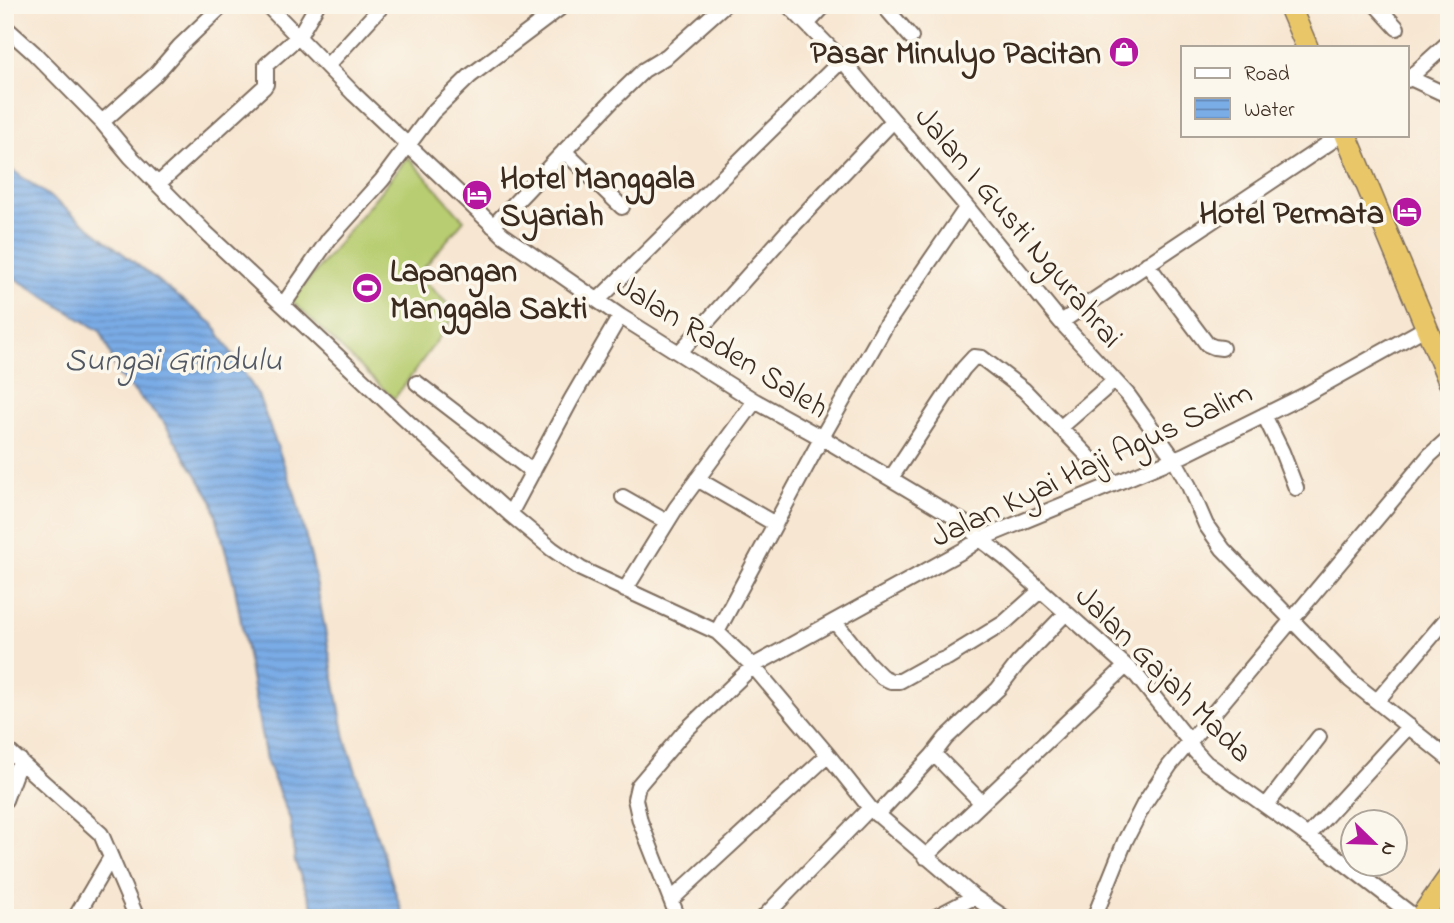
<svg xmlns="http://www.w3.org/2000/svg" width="1454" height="923" font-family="'Indie Flower',sans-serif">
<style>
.pitch{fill:#b8cd71;stroke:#7a7c48;stroke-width:2}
.water{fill:url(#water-rules);stroke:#5a6b82;stroke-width:2}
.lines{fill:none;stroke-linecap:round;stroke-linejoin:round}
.minor-casing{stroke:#7d6c5d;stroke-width:18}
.highway-casing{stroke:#7d6c5d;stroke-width:24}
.minor{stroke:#fff;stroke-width:14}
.highway{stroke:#e9c769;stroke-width:21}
.labels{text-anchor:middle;stroke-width:7;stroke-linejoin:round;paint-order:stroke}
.poi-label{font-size:32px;font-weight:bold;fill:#3b2a1e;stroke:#fbf7ec;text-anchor:end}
.street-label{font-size:32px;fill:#3b2a1e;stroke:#fbf7ec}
.water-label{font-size:33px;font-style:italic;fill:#515864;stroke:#fbf7ec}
</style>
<defs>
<pattern id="water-rules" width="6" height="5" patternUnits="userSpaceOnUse" patternTransform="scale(1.75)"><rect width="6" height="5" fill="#7aace6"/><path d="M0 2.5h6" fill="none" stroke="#658cba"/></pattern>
</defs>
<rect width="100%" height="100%" fill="#fbf7ec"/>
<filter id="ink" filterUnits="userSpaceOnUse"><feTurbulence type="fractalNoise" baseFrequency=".0143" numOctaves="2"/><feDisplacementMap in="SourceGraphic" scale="14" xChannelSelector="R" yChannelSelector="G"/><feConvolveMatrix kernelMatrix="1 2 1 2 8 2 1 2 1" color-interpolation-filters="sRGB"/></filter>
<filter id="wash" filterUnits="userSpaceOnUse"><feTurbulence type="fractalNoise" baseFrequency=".00686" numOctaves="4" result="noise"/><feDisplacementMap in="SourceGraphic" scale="28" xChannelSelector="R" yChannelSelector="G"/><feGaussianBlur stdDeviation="1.57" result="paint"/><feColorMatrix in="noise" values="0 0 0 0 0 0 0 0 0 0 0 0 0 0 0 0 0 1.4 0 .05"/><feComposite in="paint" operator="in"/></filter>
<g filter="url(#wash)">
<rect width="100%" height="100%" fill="#f7e6d1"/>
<path class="pitch" d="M408,157L464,220L418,275L457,313L394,399L292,301Z"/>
<path class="water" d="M5,165L56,201L213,324L258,395L295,494L313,565L345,738L404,918H317L295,862L290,819L266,760L234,583L212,500L163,421L119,376L101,332L5,272Z"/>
</g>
<g filter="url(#ink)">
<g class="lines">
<g class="minor-casing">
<path id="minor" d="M267,5L354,94L503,235L620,316L755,401L831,443L963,522L980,539L1005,558L1137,676L1190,742L1194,750L1206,763L1330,852L1416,918
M788,5L842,60L967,207L1061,322L1128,395L1174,459L1189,486L1206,525L1223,549L1350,680L1449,759
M883,5L911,37
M1376,5L1397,28
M807,24L825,5
M5,27L34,53L102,122L131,157L205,232L409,423L510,514L552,549L581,569L717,632L753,666L828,755L870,808L974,897L1005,918
M327,66L383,5
M1410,78L1449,96
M1407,80L1449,42
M102,122L155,75L180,46L223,5
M564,151L622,207
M158,184L264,87L266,84V65L299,36L317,5
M493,226L613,100L644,70L667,56L724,5
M1147,264L1207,344L1214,347L1222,348
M598,300L842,60
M283,305L329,239L382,180L432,113L470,76L564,5
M1061,322L1341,135
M679,353L787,232L893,121
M417,383L533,472
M1264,415L1282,452L1296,488
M1060,428L1114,381
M891,478L963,369L974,357L982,358L1024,390L1114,483
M697,479L775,524
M623,497L667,522
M510,514L571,400L620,316
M625,590L676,508L755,401
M835,622L867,662L882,677L891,681H900L927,666L947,658L1004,623L1041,590
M717,632L821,439L886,325L967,207
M1377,701L1449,616
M5,748L101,834L137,918
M934,754L982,803
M5,800L20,760
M1266,806L1319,737
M877,815L932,756L946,738L998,689L1018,663L1066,613
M1308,836L1409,726
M925,857L1126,666
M671,900L828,755
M75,918L111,857
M678,918L640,821L635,799L638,786L684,732L753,666L964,550L980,539L1184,455L1305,395L1427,327
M763,918L870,808
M934,918L974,897
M1094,918L1125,841L1144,804L1170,765L1430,455L1449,438"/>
</g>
<g class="highway-casing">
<path id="highway" d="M1289,5L1307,47
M1346,135L1449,381
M1420,918L1449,877"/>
</g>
<use href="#minor" class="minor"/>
<use href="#highway" class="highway"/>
</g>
</g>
<defs>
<g id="shop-disc" transform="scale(1.575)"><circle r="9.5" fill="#b5179e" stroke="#fbf7ec"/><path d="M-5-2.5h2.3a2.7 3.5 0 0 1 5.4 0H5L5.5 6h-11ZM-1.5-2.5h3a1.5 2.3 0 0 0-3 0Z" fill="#fff"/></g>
<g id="hotel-disc" transform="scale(1.575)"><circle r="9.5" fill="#b5179e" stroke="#fbf7ec"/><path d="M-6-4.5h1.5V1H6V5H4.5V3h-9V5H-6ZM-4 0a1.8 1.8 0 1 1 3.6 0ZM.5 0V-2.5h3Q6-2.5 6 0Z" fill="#fff"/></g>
<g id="stadium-disc" transform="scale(1.575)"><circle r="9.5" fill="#b5179e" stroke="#fbf7ec"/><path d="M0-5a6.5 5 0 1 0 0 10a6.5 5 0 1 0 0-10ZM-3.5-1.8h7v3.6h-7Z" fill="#fff"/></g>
</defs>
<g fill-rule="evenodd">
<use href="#shop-disc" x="1124" y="52"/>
<use href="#hotel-disc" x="477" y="195"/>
<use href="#hotel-disc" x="1407" y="212"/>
<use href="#stadium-disc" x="367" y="288"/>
</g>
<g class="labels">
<g class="poi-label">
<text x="1101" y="63">Pasar Minulyo Pacitan</text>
<text x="500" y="188" text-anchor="start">Hotel Manggala<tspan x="500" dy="37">Syariah</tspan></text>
<text x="1384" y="223">Hotel Permata</text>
<text x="390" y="281" text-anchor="start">Lapangan<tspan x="390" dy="37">Manggala Sakti</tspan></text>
</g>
<g class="street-label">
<text transform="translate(1020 226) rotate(50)" y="11">Jalan I Gusti Ngurahrai</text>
<text transform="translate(723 345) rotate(32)" y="11">Jalan Raden Saleh</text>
<text transform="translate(1091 463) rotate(-25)" y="11">Jalan Kyai Haji Agus Salim</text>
<text transform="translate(1165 673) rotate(45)" y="11">Jalan Gajah Mada</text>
</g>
<g class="water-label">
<text x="173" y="370">Sungai Grindulu</text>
</g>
</g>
<rect width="1454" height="923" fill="none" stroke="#fbf7ec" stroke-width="28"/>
<rect x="1181" y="46" width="228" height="91" fill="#fbf7ec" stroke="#aea59a" stroke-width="2"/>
<rect x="1195" y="68" width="35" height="10" fill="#ffffff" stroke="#aea59a" stroke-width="2"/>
<text x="1244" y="80" font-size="21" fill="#3b2a1e">Road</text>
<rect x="1195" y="98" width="35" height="21" fill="url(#water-rules)" stroke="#aea59a" stroke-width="2"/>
<text x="1244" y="116" font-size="21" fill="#3b2a1e">Water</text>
<g transform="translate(1374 843) rotate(113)"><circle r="33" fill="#fbf7ec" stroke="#aea59a" stroke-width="2"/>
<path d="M0-5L12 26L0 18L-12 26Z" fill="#b5179e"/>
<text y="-10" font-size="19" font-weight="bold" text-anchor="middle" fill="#3b2a1e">N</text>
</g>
</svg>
